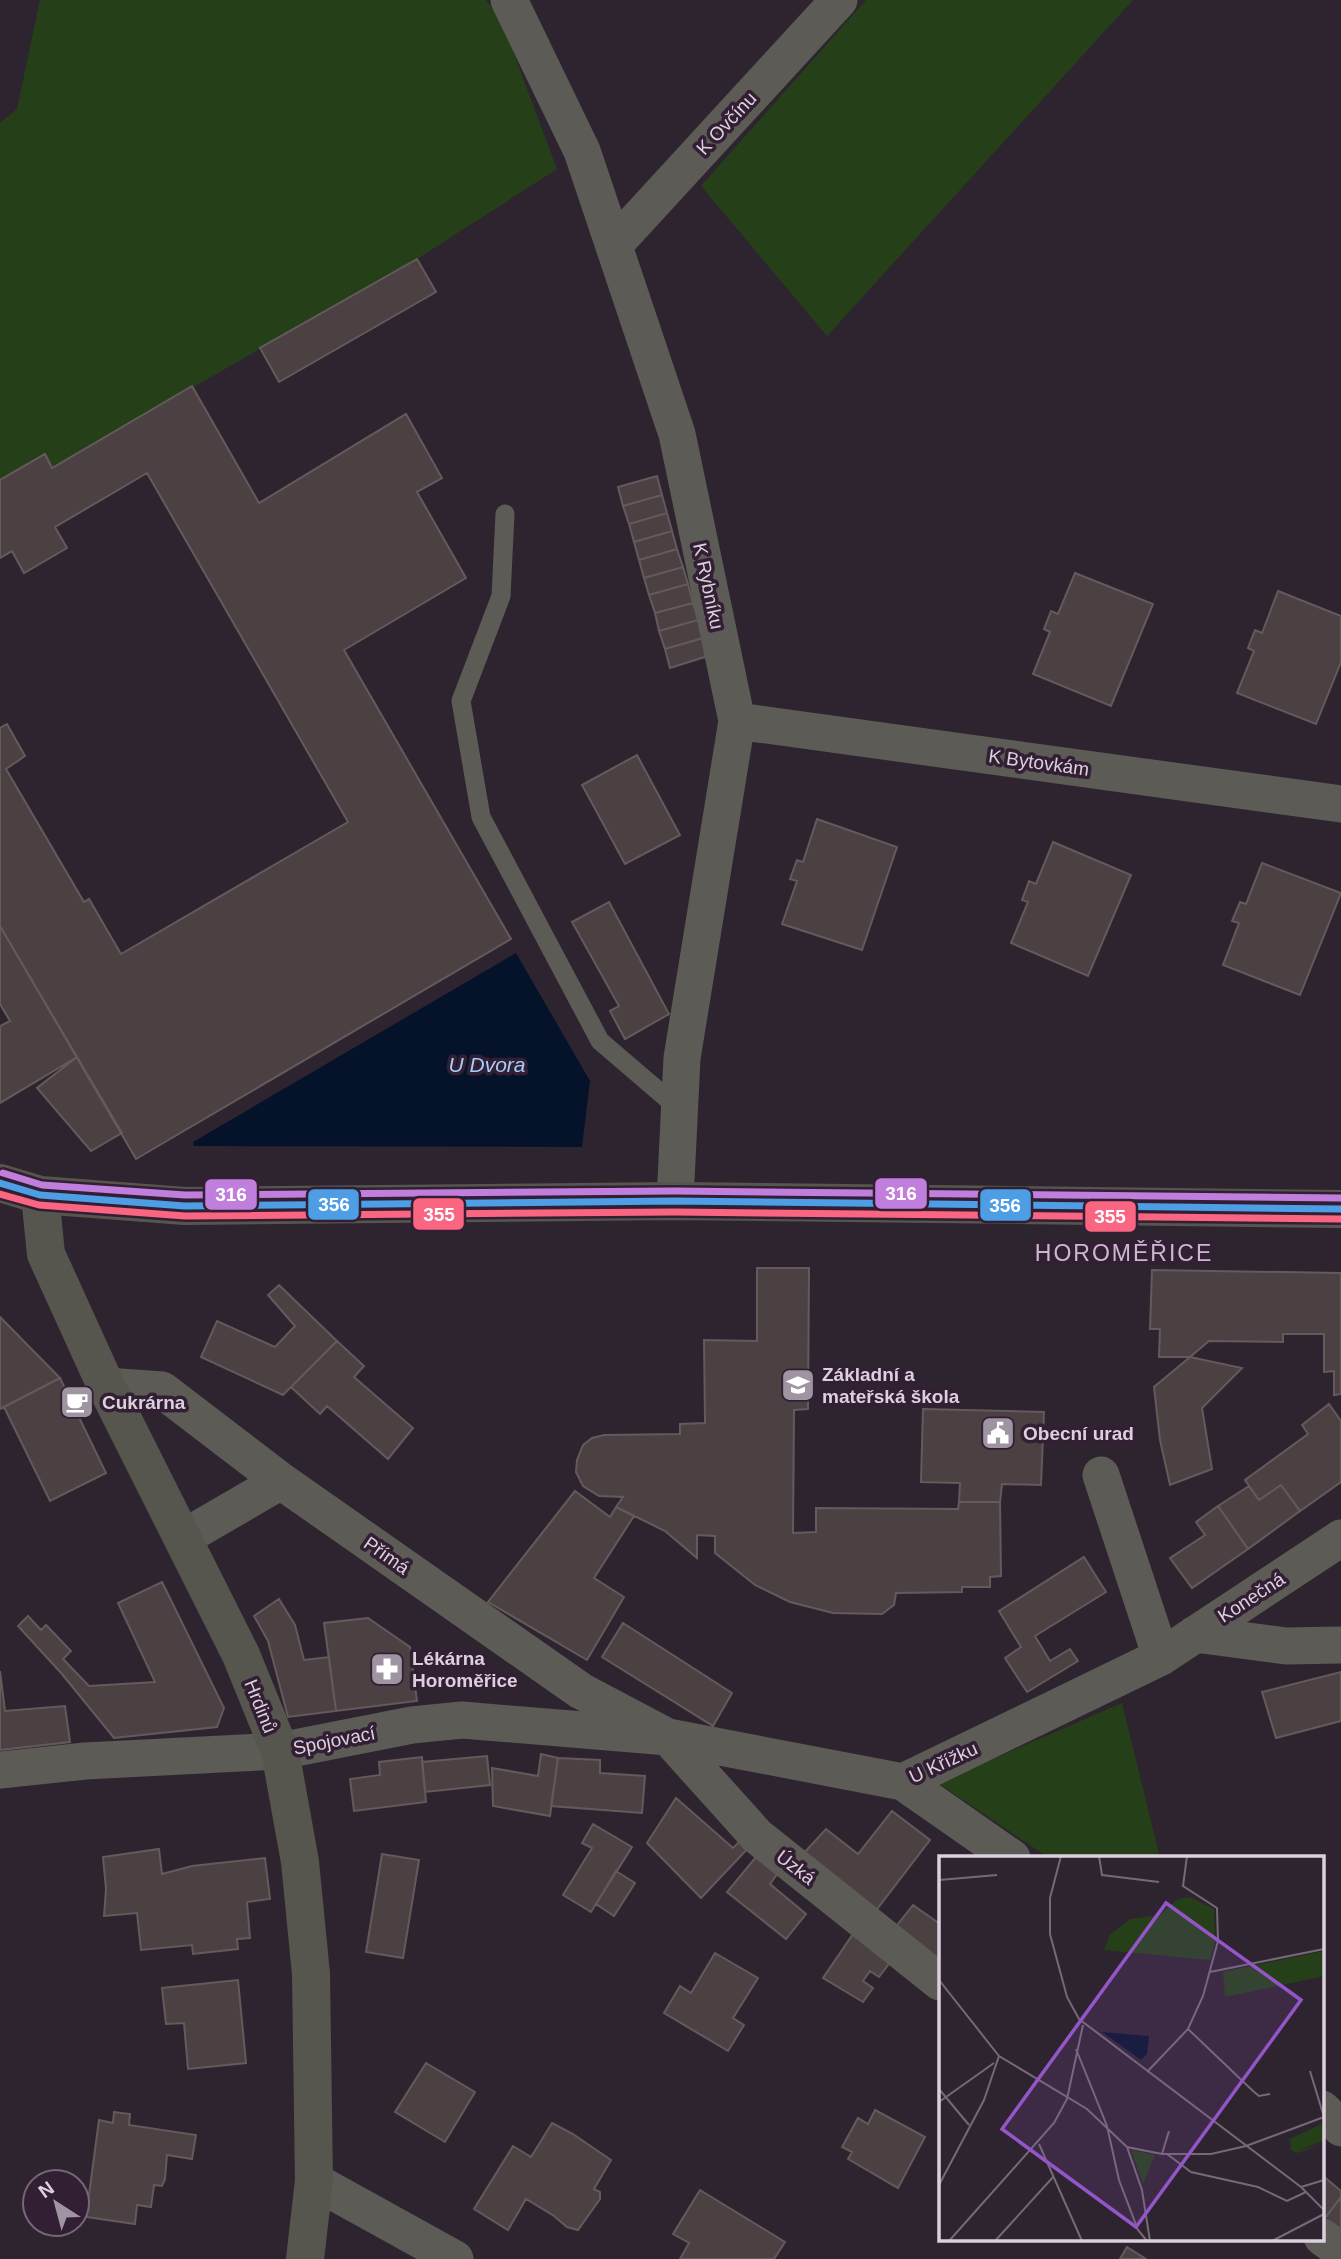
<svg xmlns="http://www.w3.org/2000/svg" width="1341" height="2259" font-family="Helvetica,sans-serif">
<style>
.green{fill:#254019}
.water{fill:#04132a}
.building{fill:#4b4143;stroke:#645a5c;stroke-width:2}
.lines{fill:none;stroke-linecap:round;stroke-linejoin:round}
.lane{stroke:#5c5b56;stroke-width:19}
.street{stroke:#5c5b56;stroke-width:37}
.secondary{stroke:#57564e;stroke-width:38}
.bus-1-casing{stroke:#321f34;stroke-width:12}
.bus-2-casing{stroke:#321f34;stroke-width:12}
.bus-3-casing{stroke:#321f34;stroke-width:12}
.bus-1{stroke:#4d9ee5;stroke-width:7}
.bus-2{stroke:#fa6682;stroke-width:7}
.bus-3{stroke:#c07fdc;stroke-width:7}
.labels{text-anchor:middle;stroke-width:7;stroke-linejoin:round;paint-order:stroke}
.street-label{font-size:19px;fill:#dcd0de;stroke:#321f34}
.poi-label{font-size:19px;font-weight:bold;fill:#dcd0de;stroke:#321f34;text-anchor:start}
.water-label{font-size:21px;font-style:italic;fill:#a5cdfb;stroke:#321f34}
.quarter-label{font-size:23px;letter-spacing:2px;fill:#ceb6d1;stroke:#321f34}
.inset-road{fill:none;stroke:#746975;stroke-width:2}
.view{fill:#9355c7;fill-opacity:0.15;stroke:#9355c7;stroke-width:3.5}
.inset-edge{fill:none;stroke:#dcd0de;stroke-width:3.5}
.line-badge{stroke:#321f34;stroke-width:2.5}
.badge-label{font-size:19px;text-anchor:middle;font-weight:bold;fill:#fff}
</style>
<rect width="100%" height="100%" fill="#2e242f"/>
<path class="green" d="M40,0H486L501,19L557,169L417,259L52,468L45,454L0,480V123L17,109Z
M866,0H1133L827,336L701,186Z
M1122,1703L1160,1858H1049L938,1783Z"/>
<path class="water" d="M516,953L590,1081L582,1147L194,1146L193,1142Z"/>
<path class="building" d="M417,259L436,292L279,382L260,348Z
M192,386L259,503L406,414L442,478L417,492L466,578L344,650L511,939L136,1159L0,926V728L7,724L25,756L6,769L84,902L89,899L121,954L348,822L147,473L55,527L67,548L24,573L12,551L0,558V480L45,454L52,468Z
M657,476L662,495L623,506L618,487Z
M662,495L667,513L629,524L623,506Z
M667,513L672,531L634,542L629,524Z
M672,531L677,549L639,560L634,542Z
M677,549L683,567L644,578L639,560Z
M683,567L688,584L649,595L644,578Z
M1075,573L1153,604L1111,706L1033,674L1050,632L1044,629L1051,611L1058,614Z
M688,584L693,603L655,613L649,595Z
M1278,591L1341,616V662L1316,724L1237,693L1254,651L1248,648L1255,630L1262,633Z
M693,603L698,620L659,631L655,613Z
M698,620L703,638L665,649L659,631Z
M703,638L708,656L670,668L665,649Z
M637,755L680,835L625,864L582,785Z
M817,819L897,847L862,950L782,924L797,881L790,879L797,860L803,862Z
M1053,842L1131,875L1088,976L1011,943L1028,902L1022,900L1029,881L1036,884Z
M1262,863L1341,893L1300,995L1223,965L1239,923L1232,921L1240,902L1246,904Z
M609,902L669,1014L625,1039L610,1011L619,1006L572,922Z
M0,926L77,1057L0,1103V1026L10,1021L0,1004Z
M77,1057L122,1133L91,1151L37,1088Z
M757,1268H809L808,1409L794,1410L793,1533L816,1532V1508L958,1509L959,1502H1000L1001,1576L990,1577V1587H962V1592L896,1593L894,1605L882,1614L833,1613L790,1602L755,1585L715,1553V1536L697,1535V1558L665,1531L616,1507L623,1497L599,1496L583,1486L576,1472L577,1460L583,1445L592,1438L604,1435L680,1434V1424L705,1423L704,1340L757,1341Z
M1152,1270L1341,1273V1394L1334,1395V1371L1324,1372V1334H1283V1342L1209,1341L1190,1357H1159L1160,1329H1150Z
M279,1285L337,1341L283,1395L201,1357L217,1321L275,1347L295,1326L268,1295Z
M0,1317L60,1378L0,1409Z
M337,1341L364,1366L354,1377L413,1428L388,1459L327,1406L320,1414L291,1387Z
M1190,1357L1242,1368L1202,1408L1212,1469L1170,1485L1160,1440L1154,1387Z
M60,1378L106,1473L50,1501L4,1407Z
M1329,1404L1341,1421V1482L1300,1511L1281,1485L1259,1500L1245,1480L1308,1434L1302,1425Z
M923,1409L1044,1412L1041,1485L1002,1484L1000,1502H959L960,1483L921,1482Z
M1281,1485L1300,1511L1248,1549L1218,1506L1249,1486L1259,1500Z
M575,1491L610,1517L616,1507L634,1516L594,1578L624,1597L587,1660L488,1602Z
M1218,1506L1248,1549L1192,1588L1170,1558L1205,1535L1196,1522Z
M1084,1557L1106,1592L1035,1636L1050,1661L1070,1649L1078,1661L1027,1692L1005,1658L1021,1647L999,1611Z
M162,1582L224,1708L217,1727L114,1738L62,1674L18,1626L28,1616L41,1630L46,1625L71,1651L63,1659L89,1686L155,1682L118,1603Z
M279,1599L295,1625L304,1660L329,1657L336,1711L288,1717L268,1641L254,1616Z
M368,1618L410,1647L417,1701L336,1711L324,1623Z
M623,1623L732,1693L713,1726L602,1657Z
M0,1671L5,1711L65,1706L70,1742L0,1750Z
M1341,1672V1721L1276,1738L1262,1692Z
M541,1754L558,1758L550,1816L493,1806L492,1768L538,1776Z
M487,1756L490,1785L425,1792L422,1762Z
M422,1757L426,1802L354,1811L350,1779L380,1775L379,1762Z
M558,1758L600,1760V1773L645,1776L642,1813L551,1806Z
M676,1798L733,1848L744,1837L752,1844L701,1898L647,1843Z
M892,1811L930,1840L874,1913L803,1854L826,1829L858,1854Z
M593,1824L632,1847L591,1912L563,1895L592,1848L582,1843Z
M159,1849L162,1874L192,1866L265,1858L270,1899L247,1902L250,1938L237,1939L238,1949L193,1954L192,1945L141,1950L137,1913L104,1916L106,1889L103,1857Z
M761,1851L781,1869L770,1884L806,1914L786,1939L727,1892Z
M382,1854L419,1860L403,1958L366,1952Z
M616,1871L635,1883L614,1916L596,1904Z
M913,1905L940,1924V1964L894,1929Z
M853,1934L891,1961L879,1977L870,1971L863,1981L873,1988L863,2002L823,1978Z
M715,1953L758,1978L733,2018L744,2025L728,2051L664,2013L680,1986L691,1993Z
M238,1980L246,2063L188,2069L184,2023L166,2024L162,1988Z
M426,2063L475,2092L445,2142L395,2112Z
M875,2110L925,2137L898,2188L848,2159L852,2152L842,2147L858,2118L868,2124Z
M114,2112L130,2114L129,2125L196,2135L192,2159L167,2155L165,2179L162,2186L154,2185L151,2207L137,2205L135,2224L86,2217L99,2120L113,2123Z
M552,2123L573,2134L611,2160L594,2189L600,2192V2199L578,2230L567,2227L554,2216L526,2199L508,2230L474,2209L513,2146L531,2157Z
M1322,2175L1341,2191V2197L1322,2222Z
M700,2190L785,2242L774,2259H680L689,2243L673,2234Z
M1341,2197V2236L1322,2222Z
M1127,2247L1146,2259H1120Z"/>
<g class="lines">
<path class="lane" d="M505,514L501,596L461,701L481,817L600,1041L677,1107"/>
<path class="street" d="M509,0L582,151L677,434L737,721L682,1058L675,1201
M614,245L839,0
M737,721L1341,804
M106,1386L162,1390L281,1481L581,1691L668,1737L757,1836L940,1982
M1101,1475L1161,1657
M183,1538L281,1481
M1195,1634L1286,1646L1341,1645
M0,1770L85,1761L280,1751L412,1725L462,1720L668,1737L903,1782L1161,1657L1341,1538
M903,1782L1012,1858
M1322,2109L1341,2128
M314,2181L455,2259
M1322,2237L1341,2251"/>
<path class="secondary" d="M0,1183L40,1195L185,1206L675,1201L1341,1209
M40,1195L46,1254L106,1386L241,1655L280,1751L300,1862L311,1974L314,2181L305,2259"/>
<g class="bus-1-casing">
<path id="bus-1" d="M0,1183L40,1195L185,1206L675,1201L1341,1209"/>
</g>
<g class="bus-2-casing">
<path id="bus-2" d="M0,1194L39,1205L185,1216L675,1212L1341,1219"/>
</g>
<g class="bus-3-casing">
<path id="bus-3" d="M3,1173L42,1185L185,1195L675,1191L1341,1198"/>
</g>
<use href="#bus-1" class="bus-1"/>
<use href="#bus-2" class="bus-2"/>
<use href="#bus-3" class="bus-3"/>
</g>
<defs>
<g id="school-square" transform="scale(1.75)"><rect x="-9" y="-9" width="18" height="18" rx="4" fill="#9f94a1" stroke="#321f34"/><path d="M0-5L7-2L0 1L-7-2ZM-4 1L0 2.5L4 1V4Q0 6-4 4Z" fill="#fff"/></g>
<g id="cafe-square" transform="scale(1.75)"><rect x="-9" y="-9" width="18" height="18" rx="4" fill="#9f94a1" stroke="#321f34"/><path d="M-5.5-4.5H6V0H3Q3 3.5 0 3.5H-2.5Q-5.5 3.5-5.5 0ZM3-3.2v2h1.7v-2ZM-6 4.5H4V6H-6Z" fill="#fff"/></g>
<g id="civic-square" transform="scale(1.75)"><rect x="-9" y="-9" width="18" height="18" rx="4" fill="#9f94a1" stroke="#321f34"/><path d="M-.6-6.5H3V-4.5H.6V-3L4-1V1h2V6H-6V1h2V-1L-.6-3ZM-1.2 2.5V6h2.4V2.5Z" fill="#fff"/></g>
<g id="pharmacy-square" transform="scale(1.75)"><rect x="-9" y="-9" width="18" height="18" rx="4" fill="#9f94a1" stroke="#321f34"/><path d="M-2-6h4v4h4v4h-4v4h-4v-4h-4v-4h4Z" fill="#fff"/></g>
</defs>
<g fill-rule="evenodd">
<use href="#school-square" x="798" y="1385"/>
<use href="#cafe-square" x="77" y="1402"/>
<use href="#civic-square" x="998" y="1433"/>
<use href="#pharmacy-square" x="387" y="1669"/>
</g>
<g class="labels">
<g class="street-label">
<text transform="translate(726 123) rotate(-47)" y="7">K Ovčínu</text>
<text transform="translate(709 586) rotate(78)" y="7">K Rybníku</text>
<text transform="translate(1039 762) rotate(8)" y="7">K Bytovkám</text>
<text transform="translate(387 1555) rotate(35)" y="7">Přímá</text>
<text transform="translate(1251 1597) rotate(-33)" y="7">Konečná</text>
<text transform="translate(261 1706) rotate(68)" y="7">Hrdinů</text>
<text transform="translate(334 1740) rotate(-11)" y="7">Spojovací</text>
<text transform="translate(943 1762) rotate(-25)" y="7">U Křížku</text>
<text transform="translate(796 1867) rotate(38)" y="7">Úzká</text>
</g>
<g class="poi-label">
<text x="822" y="1381">Základní a<tspan x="822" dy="22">mateřská škola</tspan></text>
<text x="102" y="1409">Cukrárna</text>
<text x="1023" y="1440">Obecní urad</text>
<text x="412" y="1665">Lékárna<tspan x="412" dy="22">Horoměřice</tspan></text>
</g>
<g class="water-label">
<text x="487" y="1072">U Dvora</text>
</g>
<g class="quarter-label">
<text x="1124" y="1261">HOROMĚŘICE</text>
</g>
</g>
<g transform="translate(939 1856)">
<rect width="385" height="385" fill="#2e242f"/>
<path d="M251,41L275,53L276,85L271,104L165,94L171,79L191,63L221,59L239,43ZM385,95V120L286,141L284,116ZM385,267V284L359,295L385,288L359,297L352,294L351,284L344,286ZM192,294L216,299L204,328Z" fill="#254019"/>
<path d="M163,176L210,180L208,198L202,204Z" fill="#04132a"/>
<path class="inset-road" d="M122,0L111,42V78L128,141L140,163L362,331L385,354M160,0L163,19L220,26M0,24L58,19M271,116L385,93M0,124L60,200L148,253L188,291L223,298H272L307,290L385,261M249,173L314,235L320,240L331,238M137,193L168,270L180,324L199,374L208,385M371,215L385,261M208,216L249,173L264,140L279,85L278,52L244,30L248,0M0,233L30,269M0,246L55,207M100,288L143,385M188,291L203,334L211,385M223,298L230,275M228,298L252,316L319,331L348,345L367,336M0,329L45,244L60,200M362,331L385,324M10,385L115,267L128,243L144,169M56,385L115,320M333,385L385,358"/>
<path class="view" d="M227,47L362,144L197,371L63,273Z"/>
<rect width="385" height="385" class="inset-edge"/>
</g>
<g class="line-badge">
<rect x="874" y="1177" width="54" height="33" rx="7" fill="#c07fdc"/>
<rect x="204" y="1178" width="54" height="33" rx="7" fill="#c07fdc"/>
<rect x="307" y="1188" width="53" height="33" rx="7" fill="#4d9ee5"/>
<rect x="979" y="1188" width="53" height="34" rx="7" fill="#4d9ee5"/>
<rect x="412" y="1197" width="53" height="34" rx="7" fill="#fa6682"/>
<rect x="1084" y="1200" width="53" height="33" rx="7" fill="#fa6682"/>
</g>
<g class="badge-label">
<text x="901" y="1200">316</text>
<text x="231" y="1201">316</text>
<text x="334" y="1211">356</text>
<text x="1005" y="1212">356</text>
<text x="439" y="1221">355</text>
<text x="1110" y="1223">355</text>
</g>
<g transform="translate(56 2203) rotate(324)"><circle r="33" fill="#321f34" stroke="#766678" stroke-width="2"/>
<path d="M0-5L12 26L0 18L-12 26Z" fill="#9f94a1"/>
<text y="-10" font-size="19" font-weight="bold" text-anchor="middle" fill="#dcd0de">N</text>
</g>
</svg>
